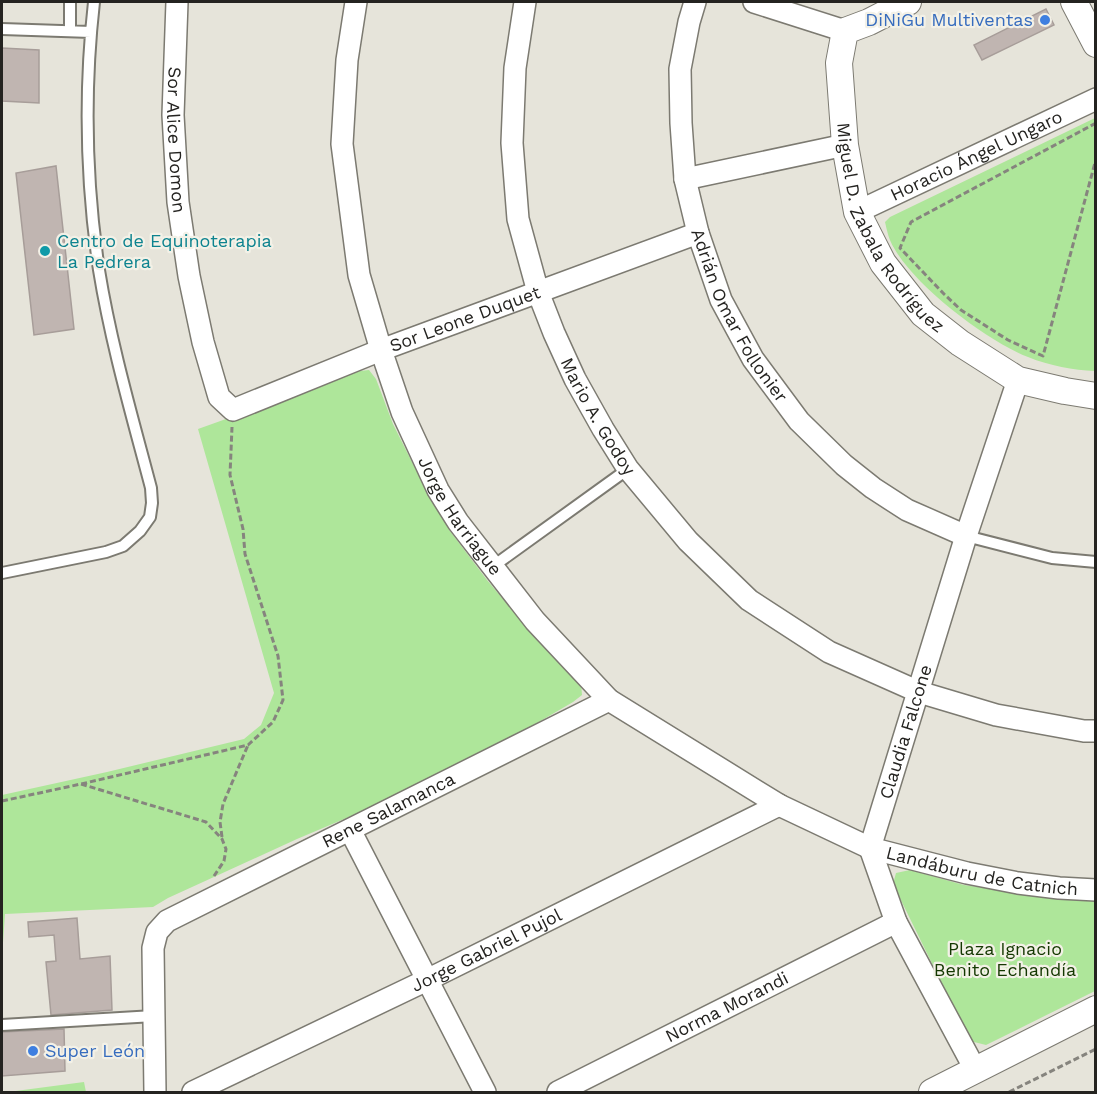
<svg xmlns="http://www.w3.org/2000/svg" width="1097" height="1094" font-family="'Work Sans',sans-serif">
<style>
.green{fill:#aee69a}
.building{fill:#c0b5b1;stroke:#a79d99;stroke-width:1.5}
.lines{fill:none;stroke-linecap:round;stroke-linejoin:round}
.service-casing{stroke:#7c7a71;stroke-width:14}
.minor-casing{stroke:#7c7a71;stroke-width:24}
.tertiary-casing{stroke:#7c7a71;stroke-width:28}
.path{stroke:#86847e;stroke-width:3;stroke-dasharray:6 3;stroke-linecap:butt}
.service{stroke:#fff;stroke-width:10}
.minor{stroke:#fff;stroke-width:21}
.tertiary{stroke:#fff;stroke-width:26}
.shop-dot{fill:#3f7fe0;stroke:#f3f1e7;stroke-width:2}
.culture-dot{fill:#0f9aa8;stroke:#f3f1e7;stroke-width:2}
.labels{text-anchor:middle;stroke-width:4.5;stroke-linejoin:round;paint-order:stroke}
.shop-label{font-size:18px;fill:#366cbe;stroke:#f3f1e7;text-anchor:end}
.street-label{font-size:18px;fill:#242320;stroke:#f3f1e7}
.culture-label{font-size:18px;fill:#0d838f;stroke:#f3f1e7;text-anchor:start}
.park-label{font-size:18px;fill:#143801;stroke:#f3f1e7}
</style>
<rect width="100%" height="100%" fill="#e6e4da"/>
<path class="green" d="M1095,118V371C1073,370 1050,366 1028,357C987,341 916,287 894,248C889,240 887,231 885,222L890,217Z
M369,370L376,379L393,424L413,464L450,531L487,580L527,628L567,671L581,683L582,695L573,702L448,775L297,839L168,898L153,907L5,914L2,957V795L107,772L244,739L261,725L274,693L198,429L360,371Z
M910,870L964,885L1032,895L1095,898V991L986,1045L970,1041L893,884L896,873Z
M84,1082L86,1092H8Z"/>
<path class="building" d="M1046,9L1054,25L982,60L974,45Z
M2,48L39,50V103L2,101Z
M56,166L74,329L34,335L16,173Z
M77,918L80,959L110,956L112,1010L51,1015L46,962L56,961L54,935L29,937L28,922Z
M64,1029L65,1071L2,1076V1032Z"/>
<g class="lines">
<g class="service-casing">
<path id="service" d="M2,29L91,32
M70,31V2
M966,536L1052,558L1096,562
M492,567L628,469
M2,573L106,552L123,546L140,531L150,517L152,503L151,488C132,416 111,344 99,270C86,182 84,91 94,2
M2,1025L154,1016"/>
</g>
<g class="minor-casing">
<g id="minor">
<path id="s1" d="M177,2L173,115L178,202L189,276L203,342L219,397L233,410L381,350L698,233"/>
<path id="s2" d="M356,2L347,60L342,144L359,275L381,350L402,412L438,490L458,522L535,621L609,700L779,805L870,848L967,873L1018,883L1059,888L1096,890"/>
<path id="s3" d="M525,2L515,68L512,143L518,219L538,292L554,333L575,379L603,429L628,469L688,541L749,600L829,652L919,692L996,715L1084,731H1096"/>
<path id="s4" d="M695,2L689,22L680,69L681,123L685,179L698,233L721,300L753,359L799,421L844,465L873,488L907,510L966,536"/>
<path d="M754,2L845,31"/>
<path d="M685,179L845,145"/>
<path id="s5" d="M857,212L1096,99"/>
<path d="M350,830L485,1092"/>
<path id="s6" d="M976,1071L896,922L870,848L966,536L1018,380"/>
<path id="s7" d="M155,1092L153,948L157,932L167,921L609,700"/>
<path id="s8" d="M193,1092L427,980L779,805"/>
<path id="s9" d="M558,1092L896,922"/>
</g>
</g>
<g class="tertiary-casing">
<g id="tertiary">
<path id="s10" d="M908,2L869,22L845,31L839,63L845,145L857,212L883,263L923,314L960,343L1018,380L1065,391L1096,396"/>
<path d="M1074,2L1096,44"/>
<path d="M932,1092L1096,1009"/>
</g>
</g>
<path class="path" d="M1096,123L911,222L900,248L944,294L961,310L1008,340L1043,356L1096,159
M81,784L206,822L222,839L226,849L224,861L214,876
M2,801L81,784L248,745L273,722L283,700L278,656L245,554L243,529L230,475L232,427
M222,837L220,822L223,804L248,745
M1009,1092L1096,1049"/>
<use href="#service" class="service"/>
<use href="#minor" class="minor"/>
<use href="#tertiary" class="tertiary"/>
</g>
<g class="shop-dot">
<circle cx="1045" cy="20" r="6"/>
<circle cx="33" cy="1051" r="6"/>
</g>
<circle class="culture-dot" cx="45" cy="251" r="6"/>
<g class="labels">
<g class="shop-label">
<text x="1033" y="26">DiNiGu Multiventas</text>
<text x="45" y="1057" text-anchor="start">Super León</text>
</g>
<g class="street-label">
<text dy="6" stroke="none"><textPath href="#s1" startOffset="138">Sor Alice Domon</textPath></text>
<text dy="6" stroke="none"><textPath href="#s5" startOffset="132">Horacio Ángel Ungaro</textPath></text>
<text dy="6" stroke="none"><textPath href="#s10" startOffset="280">Miguel D. Zabala Rodríguez</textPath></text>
<text dy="6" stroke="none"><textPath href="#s4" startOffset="327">Adrián Omar Follonier</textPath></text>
<text dy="6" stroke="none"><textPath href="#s1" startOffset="668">Sor Leone Duquet</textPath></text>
<text dy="6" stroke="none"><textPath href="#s3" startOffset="432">Mario A. Godoy</textPath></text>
<text dy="6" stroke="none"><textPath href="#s2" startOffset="538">Jorge Harriague</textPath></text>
<text dy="6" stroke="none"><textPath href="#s6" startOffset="369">Claudia Falcone</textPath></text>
<text dy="6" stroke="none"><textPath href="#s7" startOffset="423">Rene Salamanca</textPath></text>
<text dy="6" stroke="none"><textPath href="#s2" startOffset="1191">Landáburu de Catnich</textPath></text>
<text dy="6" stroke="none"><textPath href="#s8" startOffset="326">Jorge Gabriel Pujol</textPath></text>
<text dy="6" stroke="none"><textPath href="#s9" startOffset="189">Norma Morandi</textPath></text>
</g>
<g class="culture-label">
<text x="57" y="247">Centro de Equinoterapia<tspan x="57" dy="21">La Pedrera</tspan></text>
</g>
<g class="park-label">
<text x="1005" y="955">Plaza Ignacio<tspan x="1005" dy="21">Benito Echandía</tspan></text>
</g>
</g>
<rect width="1097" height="1094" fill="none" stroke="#242320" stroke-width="6"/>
</svg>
